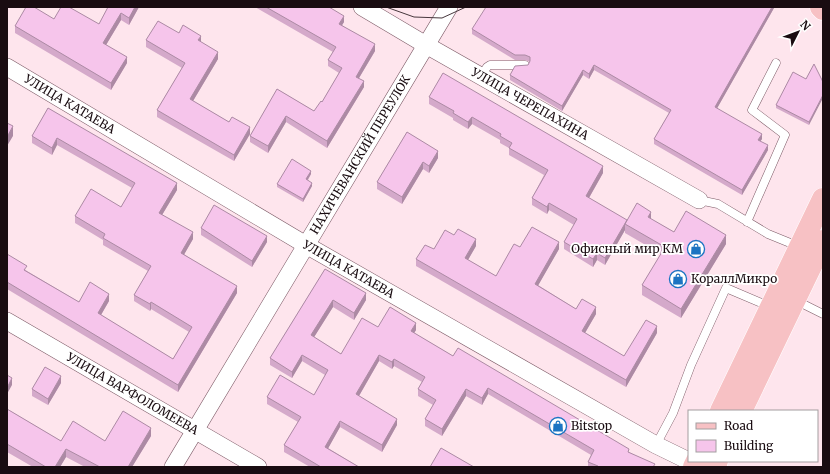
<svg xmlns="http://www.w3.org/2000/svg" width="830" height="474" font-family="Merriweather,serif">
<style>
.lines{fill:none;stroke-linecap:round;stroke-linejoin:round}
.lane-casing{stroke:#7c5a66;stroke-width:9}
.street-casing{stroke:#7c5a66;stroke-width:18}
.primary-casing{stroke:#fff;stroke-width:23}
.lane{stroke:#fff;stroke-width:8}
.street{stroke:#fff;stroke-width:17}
.primary{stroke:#f7c1c4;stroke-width:22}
.tram{stroke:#47373d;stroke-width:1}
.wall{fill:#d4a9ca}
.shaded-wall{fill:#ac8aa4}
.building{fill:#f6c5eb;stroke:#ac8aa4}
.labels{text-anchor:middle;stroke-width:3.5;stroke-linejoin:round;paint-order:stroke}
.street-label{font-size:12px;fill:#190c11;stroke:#fff}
.poi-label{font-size:12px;fill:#190c11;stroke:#fff;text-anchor:start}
</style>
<rect width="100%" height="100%" fill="#fee5ed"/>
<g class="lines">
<g class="lane-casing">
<path id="lane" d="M481,76L487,67L490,65H525
M699,200L718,204L768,234L800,247
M747,222L785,135L752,110L776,63
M795,300L823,314
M656,445L673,413L691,365L726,288L771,307"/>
</g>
<g class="street-casing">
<g id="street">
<path id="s1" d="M362,7L426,45L699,200"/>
<path id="s2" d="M7,67L306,245L656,445L695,464"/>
<path id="s3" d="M7,321L258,467"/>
<path id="s4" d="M173,467L449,7"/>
</g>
</g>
<g class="primary-casing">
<path id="primary" d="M821,7L823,9
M721,411L823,199
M741,411L823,241
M694,467L697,461
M714,467L717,461"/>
</g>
<use href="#lane" class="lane"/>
<use href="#street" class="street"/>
<use href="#primary" class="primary"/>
<path class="tram" d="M386,7L414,17L442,18L466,7"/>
</g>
<path class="wall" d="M108,7H139L129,25L121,20L106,45L127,63L111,90L15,33V26L99,24Z
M255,7H329L344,22L342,25L375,51L359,78L364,87L327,148L286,122L268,153L250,142V136L277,89L314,111L322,102L339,73L328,66V60L333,52Z
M774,7V8L717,108L762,139L760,141L768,150L742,195L654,144V139L669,113L594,70L589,79L583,75L562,111L510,80V75L528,65L530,62L525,60H515L472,34V29Z
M179,33L201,42L218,59L193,101L229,122L250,134L234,161L157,117V110L182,68L146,47V40Z
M814,64L809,125L776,108V105L806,79Z
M429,97L603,173L589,198L627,221L651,219L674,232L726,244L681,318L642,295V285L661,254L625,233V230L605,265L597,260L593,267L564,249V242L574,225L549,210L547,214L532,205V198L544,175L509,155V148L500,143V140L472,124L468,129L453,120V118L429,104Z
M48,108L177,190L162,215L193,239L184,254L237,293L178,392L7,289V254L27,271L79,302L109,301L101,315L173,359L189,332L151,309L150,311L134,301V295L148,271L103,245V240L75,223V216L121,207L132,188L57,145L52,155L32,143V136Z
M407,132L438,158L429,173L423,169L402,204L377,189V182Z
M311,174L308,180L312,186L303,202L277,187V184Z
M201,228L267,242L252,267L201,235Z
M476,246L468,260L496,276L520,247L559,249L538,285L576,309L596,314L585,333L624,356L657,333L626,387L416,266V259L434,249Z
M325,269L366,300L354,320L333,307L314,337L341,354L378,327L416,330L414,333L453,356L629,452L655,467H588V462L591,455L488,394L482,405L466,396L442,436L425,426V419L433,405L418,396V389L422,382L394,366L392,369L379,361L359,396L397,425L382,452L340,427L328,448L359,467H310L284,452V445L298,422L267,404V397L314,395L325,375L302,361L292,378L270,365V358Z
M61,383L48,405L32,396V389Z
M7,409L61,441H105L151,436L132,467H85L66,457L60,467H33L7,452Z"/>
<path class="shaded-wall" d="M135,7H139L129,25V18Z
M772,7H774V8L715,112V107Z
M121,13V20L103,50V43Z
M344,16V22L339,30V24Z
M201,36V42L198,40Z
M375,44V51L356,83V77Z
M218,52V59L190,106V99Z
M127,57V63L111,90V83Z
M594,65V70L589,79V74Z
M583,70V75L562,111V106Z
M364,81V87L327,148V141Z
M823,95V98L809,125V122Z
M286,116V122L268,153V146Z
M472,117V124L468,129V122Z
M13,126V136L7,146V137Z
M250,127V134L234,161V155Z
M762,134V139L758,145V140Z
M57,138V145L52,155V148Z
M768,145V150L742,195V190Z
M438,151V158L429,173V166Z
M423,162V169L402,204V197Z
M603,166V173L586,203V196Z
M311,171V174L306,182V179Z
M177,183V190L159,220V213Z
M312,183V186L303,202V199Z
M549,203V210L547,214V207Z
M651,212V221L648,217Z
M627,220V225L625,224V230L605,265V258Z
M193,232V239L181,260V253Z
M726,235V244L681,318V309Z
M267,236V242L252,267V261Z
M476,239V246L465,265V258Z
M559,242V249L535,291V284Z
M597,253V260L593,267V259Z
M237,286V293L178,392V385Z
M366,293V300L354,320V313Z
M109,294V301L98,320V313Z
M333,300V307L311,342V335Z
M151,302V309L150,311V304Z
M596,307V314L582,338V331Z
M416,323V330L411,338V331Z
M657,326V333L626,387V380Z
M302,355V361L292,378V372Z
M379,355V361L356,401V394Z
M394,359V366L392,369V362Z
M61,376V383L48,405V399Z
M12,378V385L7,394V388Z
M488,388V394L482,405V398Z
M466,389V396L442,436V429Z
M397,419V425L382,452V445Z
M340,421V427L325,454V447Z
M151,428V436L132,467H128Z
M66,449V457L60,467H55Z"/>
<path class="building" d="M26,7H34L54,19L61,7H69L99,24L108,7H135L129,18L121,13L103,43L127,57L111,83L15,26Z
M266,7H329L344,16L339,24L375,44L356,77L364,81L327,141L286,116L268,146L250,136L277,89L314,111L321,101L322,102L342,68L328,60L336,47Z
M486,7H772L715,107L762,134L758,140L768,145L742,190L654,139L671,110L594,65L589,74L583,70L562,106L510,75L515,66L528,65L530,61V57L525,55H515L472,29Z
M158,21L179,33L183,25L201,36L198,40L218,52L190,99L229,122L232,117L250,127L234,155L157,110L185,63L146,40Z
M814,64L823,82V95L809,122L776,105L793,72L806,79Z
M443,73L603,166L586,196L627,220L605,258L597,253L593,259L564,242L577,219L549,203L547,207L532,198L548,170L509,148L512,143L500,136L501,134L472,117L468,122L453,113L454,111L429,97Z
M48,108L177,183L159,213L193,232L181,253L237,286L178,385L7,282V254L27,266L24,270L79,302L90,282L109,294L98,313L173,359L192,327L151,302L150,304L134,295L151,266L103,238L105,234L75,216L91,189L121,207L135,183L57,138L52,148L32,136Z
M7,123L13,126L7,137Z
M407,132L438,151L429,166L423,162L402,197L377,182Z
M292,159L311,171L306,179L312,183L303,199L277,184Z
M637,203L651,212L648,217L674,232L686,211L726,235L681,309L642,285L665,247L625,224Z
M214,205L267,236L252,261L201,228Z
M532,227L559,242L535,284L576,309L582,299L596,307L582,331L624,356L646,320L657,326L626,380L416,259L425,245L434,249L445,230L454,235L458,229L476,239L465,258L496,276L514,244L520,247Z
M325,269L366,293L354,313L333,300L311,335L341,354L362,318L378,327L390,307L416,323L411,331L453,356L458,348L629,449L628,452L655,464L653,467H597L598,466L588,462L594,450L488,388L482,398L466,389L442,429L425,419L436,400L418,389L425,377L394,359L392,362L379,355L356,394L397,419L382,445L340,421L325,447L359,467H321L284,445L301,417L267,397L280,375L314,395L328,370L302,355L292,372L270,358Z
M45,367L61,376L48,399L32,389Z
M7,375L12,378L7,388Z
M7,409L61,441L73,421L105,441L123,411L151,428L128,467H100L66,449L55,467H46L7,444Z
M441,448L474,467H430Z"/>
<defs>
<g id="shop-ring" transform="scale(0.9)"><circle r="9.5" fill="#fff" stroke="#1c74c2" stroke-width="1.5"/><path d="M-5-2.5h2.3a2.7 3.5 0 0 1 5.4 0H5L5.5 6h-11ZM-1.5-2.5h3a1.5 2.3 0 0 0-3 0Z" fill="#1c74c2"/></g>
</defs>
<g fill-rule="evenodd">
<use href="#shop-ring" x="696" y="249"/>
<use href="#shop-ring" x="678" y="279"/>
<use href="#shop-ring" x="558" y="426"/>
</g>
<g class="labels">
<g class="street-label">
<text dy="4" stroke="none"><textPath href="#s2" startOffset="73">УЛИЦА КАТАЕВА</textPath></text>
<text dy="4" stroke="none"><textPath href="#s1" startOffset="194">УЛИЦА ЧЕРЕПАХИНА</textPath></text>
<text dy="4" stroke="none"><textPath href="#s4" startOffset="364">НАХИЧЕВАНСКИЙ ПЕРЕУЛОК</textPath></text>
<text dy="4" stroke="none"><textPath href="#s2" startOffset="397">УЛИЦА КАТАЕВА</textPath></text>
<text dy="4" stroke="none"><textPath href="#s3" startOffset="145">УЛИЦА ВАРФОЛОМЕЕВА</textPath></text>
</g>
<g class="poi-label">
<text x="683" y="253" text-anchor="end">Офисный мир КМ</text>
<text x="691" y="283">КораллМикро</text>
<text x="571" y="430">Bitstop</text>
</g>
</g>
<rect width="830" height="474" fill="none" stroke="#190c11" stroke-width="16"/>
<rect x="688" y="410" width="130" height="52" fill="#ffffff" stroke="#a39ea0"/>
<rect x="696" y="423" width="20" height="6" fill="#f7c1c4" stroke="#a39ea0"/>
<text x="724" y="430" font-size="12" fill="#190c11">Road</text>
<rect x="696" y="440" width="20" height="12" fill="#f6c5eb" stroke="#a39ea0"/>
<text x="724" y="450" font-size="12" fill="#190c11">Building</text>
<g transform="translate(798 32) rotate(48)" stroke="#ffffff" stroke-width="3" paint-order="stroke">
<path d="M0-3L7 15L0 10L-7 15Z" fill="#190c11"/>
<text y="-6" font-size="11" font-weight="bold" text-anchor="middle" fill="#190c11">N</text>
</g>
</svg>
